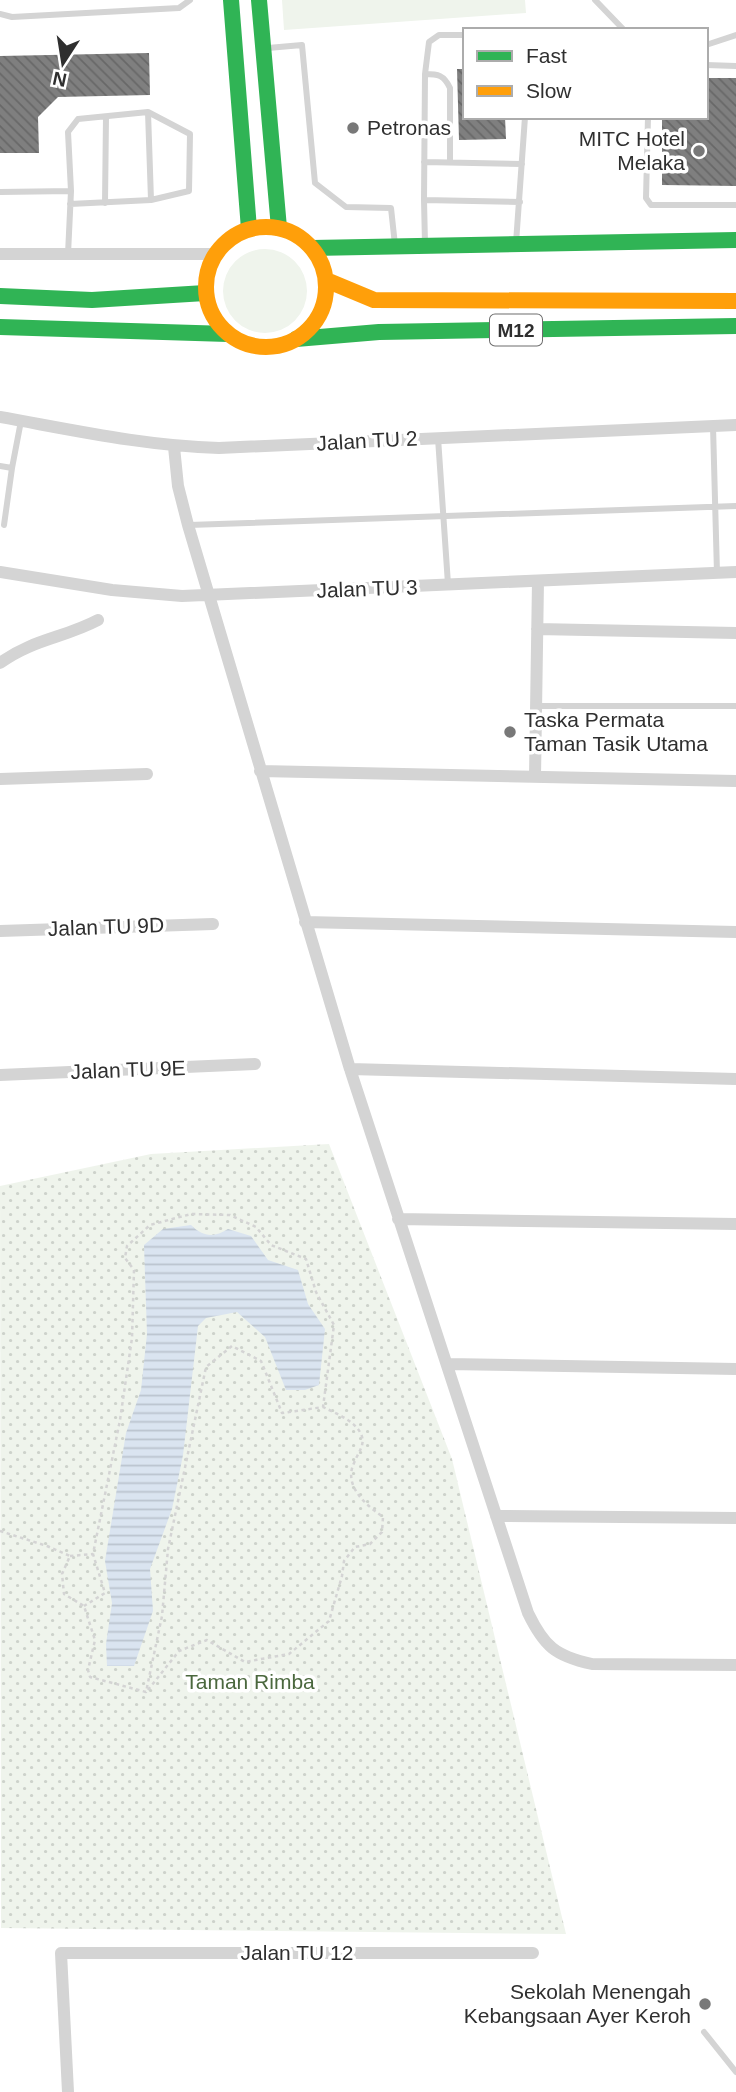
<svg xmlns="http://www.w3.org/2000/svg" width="736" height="2092" font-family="Helvetica,sans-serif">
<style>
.green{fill:#eff4ec}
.park{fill:url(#park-dots)}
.water{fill:url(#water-rules)}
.building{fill:url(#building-back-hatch)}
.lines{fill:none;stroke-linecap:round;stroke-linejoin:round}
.path{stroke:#d4d4d4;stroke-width:2.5;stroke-dasharray:3.5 3.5;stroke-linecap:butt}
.lane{stroke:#d4d4d4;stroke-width:6}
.street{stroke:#d4d4d4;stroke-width:12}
.fast{stroke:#30b455;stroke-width:16}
.slow{stroke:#ff9f0a;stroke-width:16}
.poi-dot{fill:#787878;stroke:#fff;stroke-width:2.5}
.labels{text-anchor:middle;stroke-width:7;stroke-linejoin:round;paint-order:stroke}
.shield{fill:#fff;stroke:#6d6d6d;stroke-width:2}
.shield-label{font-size:19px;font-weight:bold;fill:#2f2f2f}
.poi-label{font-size:21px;fill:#2f2f2f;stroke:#fff;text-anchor:start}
.street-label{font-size:21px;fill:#2f2f2f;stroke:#fff}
.park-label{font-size:21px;fill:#4b683e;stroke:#fff}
</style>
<defs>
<pattern id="park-dots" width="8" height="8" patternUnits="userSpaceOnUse" patternTransform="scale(1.75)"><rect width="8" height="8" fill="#eff4ec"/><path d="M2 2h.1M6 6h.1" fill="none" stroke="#cdd2cb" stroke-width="1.8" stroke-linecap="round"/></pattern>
<pattern id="water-rules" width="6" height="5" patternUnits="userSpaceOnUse" patternTransform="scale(1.75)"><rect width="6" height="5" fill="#dae4f0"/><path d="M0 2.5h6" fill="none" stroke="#bbc4ce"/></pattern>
<pattern id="building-back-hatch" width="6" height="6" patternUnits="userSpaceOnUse" patternTransform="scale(1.75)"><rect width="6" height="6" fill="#7f7f7f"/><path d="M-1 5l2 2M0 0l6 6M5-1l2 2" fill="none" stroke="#686868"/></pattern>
</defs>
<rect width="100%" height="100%" fill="#fff"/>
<path class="green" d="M282,0H525L526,13L284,30Z
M223 291a42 42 0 1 1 84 0a42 42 0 1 1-84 0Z"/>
<path class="park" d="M329,1144L452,1459L566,1934L1,1928L0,1186L151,1154Z"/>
<path class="water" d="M191,1225C203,1237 214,1238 228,1229L251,1236L268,1260L298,1270L308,1304L325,1329L319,1385L305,1390H286L265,1337L237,1312L206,1318L198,1326L183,1455L172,1509L150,1569L153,1611L134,1666H107L106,1644L112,1603L105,1561L126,1433L141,1390L147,1334L144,1245L163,1229Z"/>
<path class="building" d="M149,53L150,95L58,97L38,117L39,153H0V56Z
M457,69H465V117H505L506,139L459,140Z
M706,78H736V186L662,185V117H706Z"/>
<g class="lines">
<path class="path" d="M0,1531L47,1546L70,1556L62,1574L64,1594L84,1606L95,1640L88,1670L90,1677L146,1692L162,1616L168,1549L206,1367L232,1346L261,1361L282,1413L323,1407L334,1325L316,1292L306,1259L271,1245L256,1227L230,1215L191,1214L150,1225L127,1246L125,1258L134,1270L132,1338L120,1420L93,1554L105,1593L84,1606
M70,1556L93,1554
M148,1690L179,1651L207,1640L245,1662L289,1654L329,1621L342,1576L344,1561L355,1547L370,1544L382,1532L383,1517C366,1505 343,1486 354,1463C358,1452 367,1444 360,1432C353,1420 335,1413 323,1407"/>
<path class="lane" d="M595,0L624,30
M0,14L12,17L179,8L190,0
M465,35H439L429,42L425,74L424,200L520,202
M706,45L736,35
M268,48L302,45L315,183L346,207L391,208L395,245
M706,65L736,66
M425,74C438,74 444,75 450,88V162
M148,112L151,200
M648,117L646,198L651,205H736
M424,162L522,164
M0,192L71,191
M424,200L425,244
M105,203L106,117
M516,243L525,117
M68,254L71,191L68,132L78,119L148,112L190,134L189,191L151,200L70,204
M713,426L717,573
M438,438L448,584
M0,466L12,468L4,525
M12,468L21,421
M189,525L736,506
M536,706H736
M704,2032L736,2072"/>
<path class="street" d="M0,254H215
M0,417C73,430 145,446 219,448L736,425
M174,447L178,486L188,525L350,1069L528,1613C544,1646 555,1656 592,1664L736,1665
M0,572L112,590L182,596L736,572
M537,629L736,633
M0,663C33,639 64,638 98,620
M260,771L736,781
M535,777L538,581
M0,779L147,774
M305,922L736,932
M0,931L213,924
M350,1069L736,1079
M0,1075L255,1064
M398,1219L736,1224
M447,1364L736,1369
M496,1516L736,1518
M68,2092L61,1953H533"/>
<path class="fast" d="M231,0L249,229
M259,0L279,228
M312,248L736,240
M0,296L92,300L205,293
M0,327L228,334
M296,339L379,332L736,326"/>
<path class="slow" d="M206 287a60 60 0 1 1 120 0a60 60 0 1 1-120 0Z
M326,280L374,300L736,301"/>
</g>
<g class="poi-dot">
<circle cx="353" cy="128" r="7"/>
<circle cx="699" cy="151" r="7"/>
<circle cx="510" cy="732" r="7"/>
<circle cx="705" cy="2004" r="7"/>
</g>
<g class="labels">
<rect class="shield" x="490" y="314.5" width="52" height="31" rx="5"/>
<g class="shield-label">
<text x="516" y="337">M12</text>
</g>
<g class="poi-label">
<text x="367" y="135">Petronas</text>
<text x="685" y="146" text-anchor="end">MITC Hotel<tspan x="685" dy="24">Melaka</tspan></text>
<text x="524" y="727">Taska Permata<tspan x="524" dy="24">Taman Tasik Utama</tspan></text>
<text x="691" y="1999" text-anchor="end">Sekolah Menengah<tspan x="691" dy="24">Kebangsaan Ayer Keroh</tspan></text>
</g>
<g class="street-label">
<text transform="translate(367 441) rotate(-3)" y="7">Jalan TU 2</text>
<text transform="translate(367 589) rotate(-2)" y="7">Jalan TU 3</text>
<text transform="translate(106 927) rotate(-2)" y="7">Jalan TU 9D</text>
<text transform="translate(128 1070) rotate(-2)" y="7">Jalan TU 9E</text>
<text x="297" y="1960">Jalan TU 12</text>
</g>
<g class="park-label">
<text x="250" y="1689">Taman Rimba</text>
</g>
</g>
<rect x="463" y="28" width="245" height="91" fill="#ffffff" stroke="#acacac" stroke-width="2"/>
<rect x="477" y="51" width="35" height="10" fill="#30b455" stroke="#acacac" stroke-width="2"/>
<text x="526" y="63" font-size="21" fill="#2f2f2f">Fast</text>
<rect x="477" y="86" width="35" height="10" fill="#ff9f0a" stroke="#acacac" stroke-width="2"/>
<text x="526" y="98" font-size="21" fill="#2f2f2f">Slow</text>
<g transform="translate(63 63) rotate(192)" stroke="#ffffff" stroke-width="5" paint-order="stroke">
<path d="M0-5L12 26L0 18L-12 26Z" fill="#2f2f2f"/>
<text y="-10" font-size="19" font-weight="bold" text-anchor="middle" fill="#2f2f2f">N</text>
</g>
</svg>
